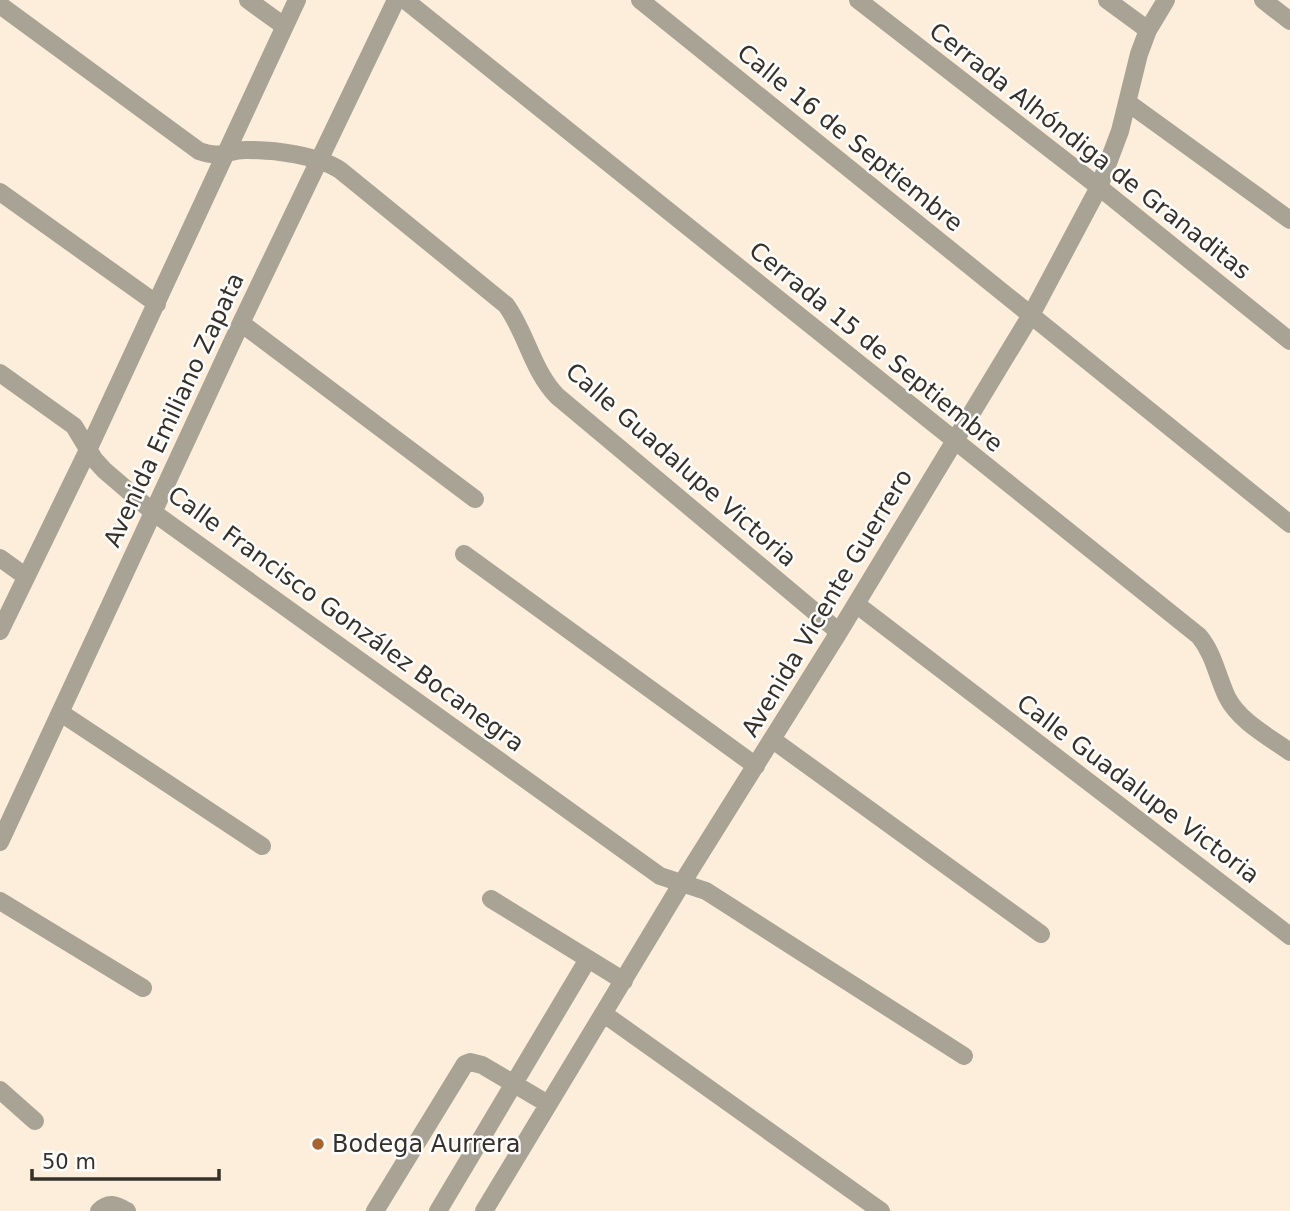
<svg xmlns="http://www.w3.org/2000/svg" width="1290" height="1211" font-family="'DejaVu Sans',sans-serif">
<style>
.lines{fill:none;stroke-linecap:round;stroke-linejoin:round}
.minor{stroke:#a8a395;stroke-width:18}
.poi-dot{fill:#a76431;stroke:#fdfdfd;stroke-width:2.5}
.labels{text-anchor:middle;stroke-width:5;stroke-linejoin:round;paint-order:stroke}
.street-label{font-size:24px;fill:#353028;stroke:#fdfdfd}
.poi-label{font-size:24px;fill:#353028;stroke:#fdfdfd;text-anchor:start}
</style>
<rect width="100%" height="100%" fill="#fceeda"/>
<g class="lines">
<path class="minor" d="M248,0L284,26
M405,0L1199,636C1214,654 1217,676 1227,697C1239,721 1269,737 1290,752
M640,0L1290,524
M858,0L1099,187L1290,341
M1107,0L1148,30
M1263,0L1290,21
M0,5L199,151C224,160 226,149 248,150C275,150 317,155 340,170L506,305C527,334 532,370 557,396L839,632
M1127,102L1290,220
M0,192L157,304
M241,323L475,499
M0,373L74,426L94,459L104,470L154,513L660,876L706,891L964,1056
M464,554L756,766
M0,558L25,576
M856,604L1290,936
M0,631L88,450L297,0
M61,713L262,846
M773,740L1041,934
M0,842L241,323L396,0
M491,899L624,981
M0,901L143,988
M604,1014L881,1211
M0,1090L35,1121
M99,1211C109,1201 116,1205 127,1211
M375,1211L465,1064L470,1062L482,1065L548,1104
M438,1211L588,959
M484,1211L682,883L839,632L1031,315L1099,187L1120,131L1139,54L1148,30L1166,0"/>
</g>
<circle class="poi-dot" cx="318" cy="1144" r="7"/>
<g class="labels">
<g class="street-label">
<text transform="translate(850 138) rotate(39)" y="8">Calle 16 de Septiembre</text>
<text transform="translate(1090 151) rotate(38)" y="8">Cerrada Alhóndiga de Granaditas</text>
<text transform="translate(876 347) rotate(39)" y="8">Cerrada 15 de Septiembre</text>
<text transform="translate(174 410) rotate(-65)" y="8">Avenida Emiliano Zapata</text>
<text transform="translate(681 465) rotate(41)" y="8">Calle Guadalupe Victoria</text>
<text transform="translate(827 603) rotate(-59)" y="8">Avenida Vicente Guerrero</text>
<text transform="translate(346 619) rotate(36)" y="8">Calle Francisco González Bocanegra</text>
<text transform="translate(1138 789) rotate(37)" y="8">Calle Guadalupe Victoria</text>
</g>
<g class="poi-label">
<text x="332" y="1152">Bodega Aurrera</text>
</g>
</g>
<path d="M32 1169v10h187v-10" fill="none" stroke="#353028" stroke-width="3.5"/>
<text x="42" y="1169" font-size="21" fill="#353028" stroke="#fdfdfd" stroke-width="5" paint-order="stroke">50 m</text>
</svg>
